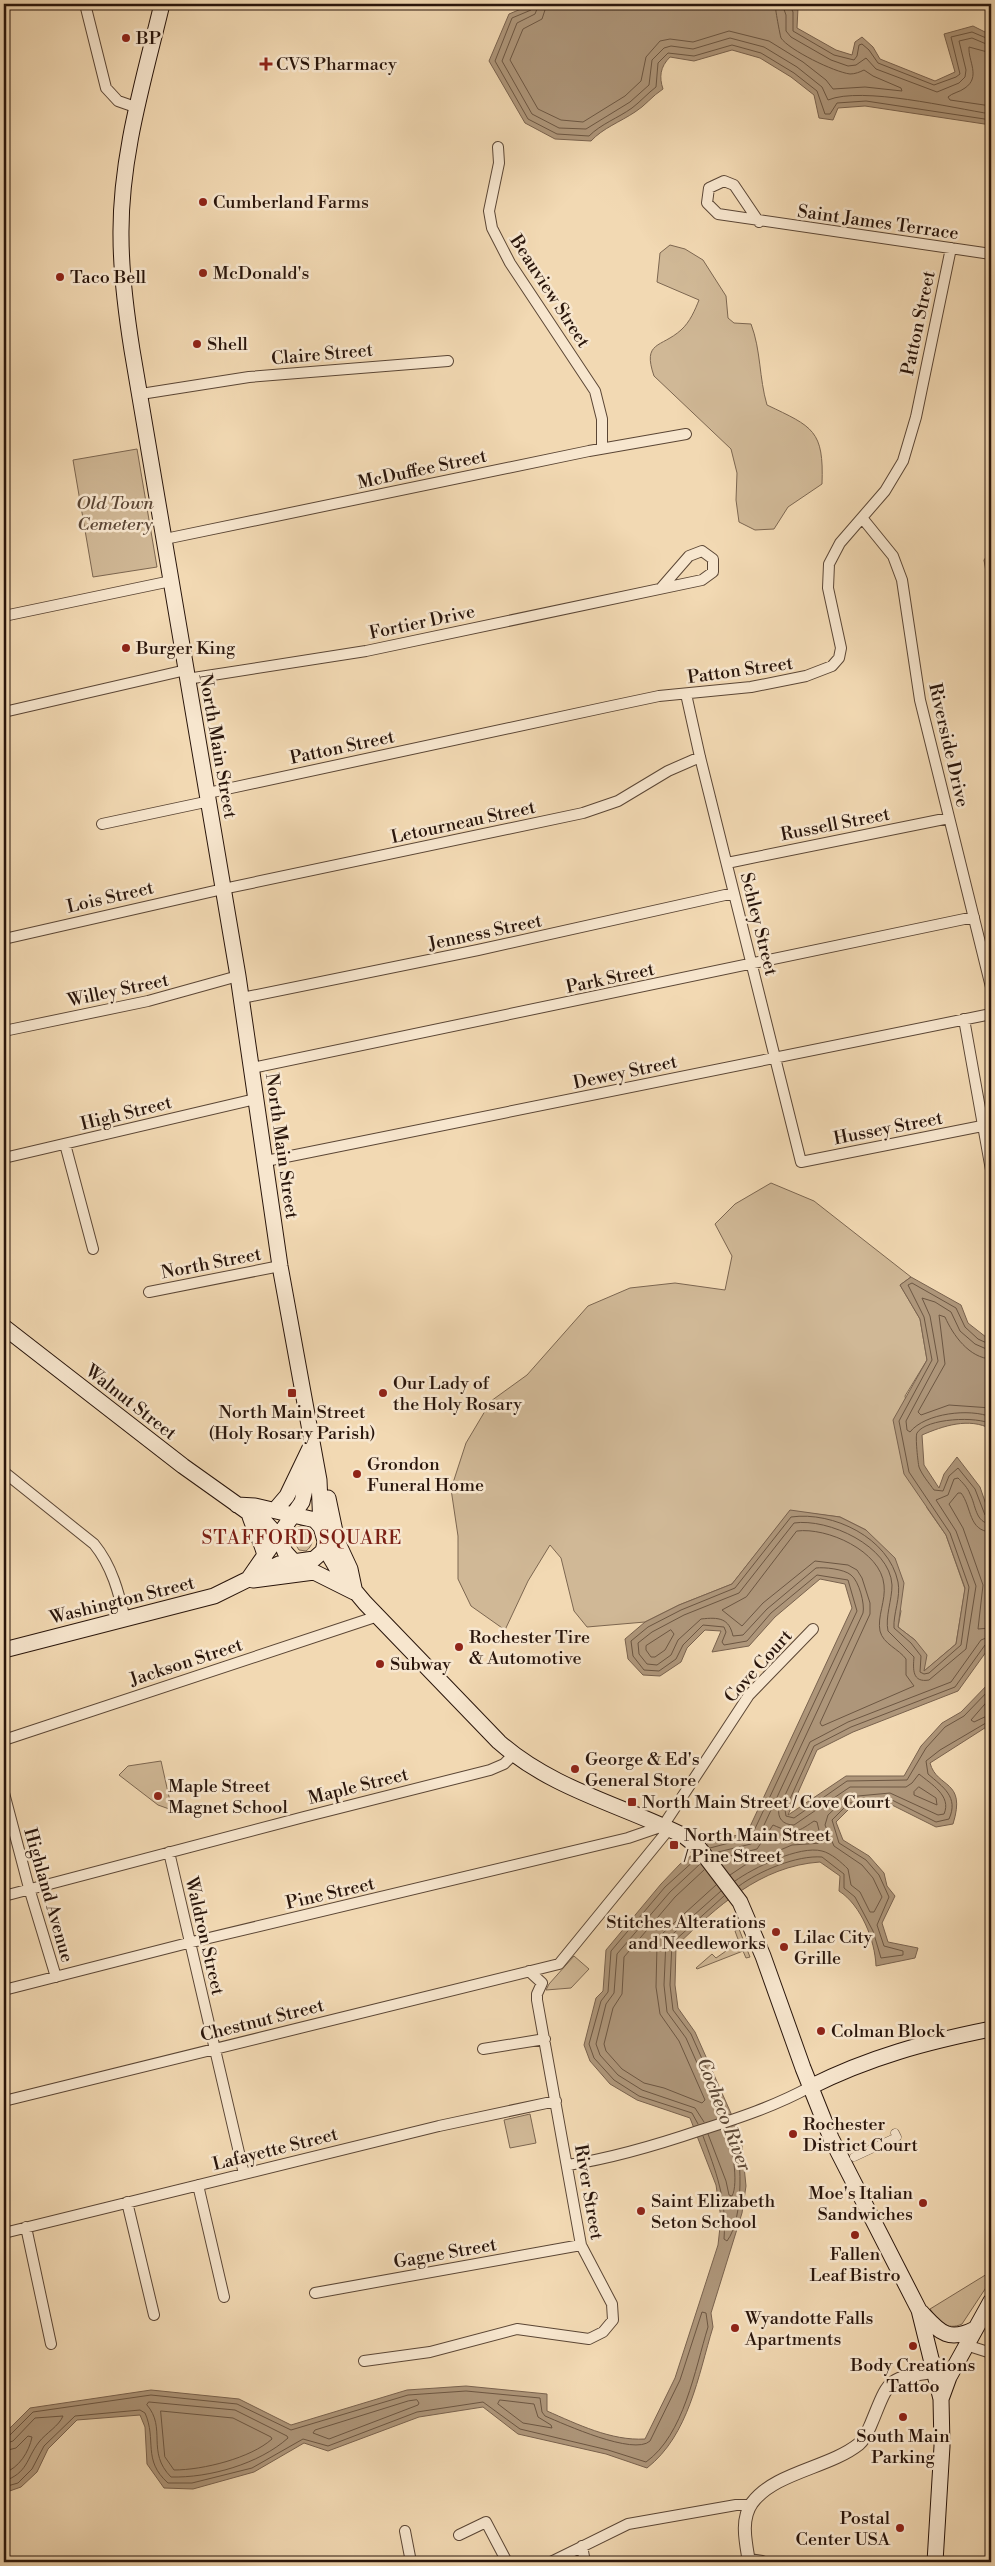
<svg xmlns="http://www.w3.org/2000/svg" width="995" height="2566" font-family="'Libre Bodoni',serif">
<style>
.green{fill:#d0b896;stroke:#7c6650}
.water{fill:#ae967a;stroke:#79624e}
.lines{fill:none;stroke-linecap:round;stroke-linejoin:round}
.shore{stroke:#6c5642;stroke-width:1}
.pedestrian-casing{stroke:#5b4635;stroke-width:9}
.minor-casing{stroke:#5b4635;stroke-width:12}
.tertiary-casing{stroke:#5b4635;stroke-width:14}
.secondary-casing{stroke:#29150b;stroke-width:17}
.pedestrian{stroke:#f7e6ce;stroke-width:8}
.minor{stroke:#f7e6ce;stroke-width:10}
.tertiary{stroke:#f7e6ce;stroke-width:12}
.secondary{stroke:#f7e6ce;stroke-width:15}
.poi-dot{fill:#8f2418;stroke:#f7e6ce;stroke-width:2}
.labels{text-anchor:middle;stroke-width:5;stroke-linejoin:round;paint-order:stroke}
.poi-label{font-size:18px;fill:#29150b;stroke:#f7e6ce;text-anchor:start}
.street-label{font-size:18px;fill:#29150b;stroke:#f7e6ce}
.park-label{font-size:18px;font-style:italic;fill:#5b4635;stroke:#f7e6ce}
.neighbourhood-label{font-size:19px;letter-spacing:1px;fill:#7a1f14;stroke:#f7e6ce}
.water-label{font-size:19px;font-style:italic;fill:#5e4937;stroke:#f7e6ce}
</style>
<rect width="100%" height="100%" fill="#f2d9b3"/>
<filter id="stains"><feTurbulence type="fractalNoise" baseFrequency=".004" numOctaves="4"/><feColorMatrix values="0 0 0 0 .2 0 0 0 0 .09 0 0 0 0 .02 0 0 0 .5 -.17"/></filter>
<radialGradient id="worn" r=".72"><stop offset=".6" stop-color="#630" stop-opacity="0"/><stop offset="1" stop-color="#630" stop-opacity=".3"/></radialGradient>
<path class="green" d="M670,245L685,249L703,260L726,296L728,318L734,323L751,324C761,350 759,378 767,405C813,427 824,430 822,484L788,507L774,529L755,530L739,522L736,500L737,473L731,449L654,376C642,341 661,348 681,330C690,322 695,310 699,300L657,282L660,253Z
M137,449L157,567L93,577L73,460Z
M771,1183L814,1201L911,1277L900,1285L920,1319L927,1360L905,1396L927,1508L946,1535L965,1589L956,1644L923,1672L915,1640L898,1627L901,1611L866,1530L840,1517L790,1511L732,1584L679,1605L645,1622L587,1627L574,1611L561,1558L550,1545L528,1581L505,1630L471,1606L458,1579V1536L451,1489L466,1443L491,1401L527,1375L588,1306L630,1288L675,1283L725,1290L732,1256L715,1224L735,1204Z
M302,1525C314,1529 316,1544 306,1551L299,1550L292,1539L294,1529Z
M161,1761L172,1810L158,1805L119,1775L128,1766Z
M739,1929L750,1957L746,1958L743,1951L697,1969L696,1968L712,1954L716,1958L739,1942L735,1931Z
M574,1956L589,1969L571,1988L546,1990L549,1984Z
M530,2114L536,2143L510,2148L504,2120Z
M987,2274L991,2280L962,2324C947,2331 938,2321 930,2309Z"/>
<path class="water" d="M533,4H789L798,8L797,28L836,50L852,55L855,42L862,37L873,47L880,59L935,81L955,72L944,34L973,26L991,35V125L865,106L838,108L833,120L819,118L814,95L791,77L760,58L732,50L694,61L670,57C660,67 659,77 663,89C652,96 645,106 635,112C620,122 603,128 591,141L555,139L525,123L489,61L509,14Z
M991,550V602L984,560Z
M911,1277L961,1305L968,1323L991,1341V1429C969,1417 943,1426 922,1435L924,1465L939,1488L944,1474L957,1457L980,1487L991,1519V1645L958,1691L853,1732L817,1750L788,1815L846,1776H904L921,1746L942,1723L961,1712L991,1681V1724L930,1763C937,1789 967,1779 953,1824L936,1827L890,1804L851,1807L836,1822L843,1840L869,1856L884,1873L887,1886L895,1896L882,1923L888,1942L918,1948L915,1958L876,1966C875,1940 861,1905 839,1891L840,1876L820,1862C760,1866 717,1907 676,1946L675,1985L678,2008L695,2032L741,2136L746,2186L742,2213L711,2313L713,2327C698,2376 689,2435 647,2468L606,2454L518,2434L483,2407L419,2417L328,2451L304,2443L254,2472L193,2489L164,2488L147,2464L145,2427L140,2415L77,2420L48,2449L37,2472L21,2487L4,2493V2434L30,2408L151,2390L239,2399L291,2425L407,2390L466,2386L547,2394V2411C577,2424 611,2441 645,2439L675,2378L718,2245L721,2218L716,2185L690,2118L637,2100L610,2084L590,2061L584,2045L596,1998L603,1991L606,1950L661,1884L680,1864L711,1841L747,1833L852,1608L845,1584L820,1579L775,1617L749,1646L712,1652L721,1631L705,1630L687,1648L681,1662L660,1676L643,1675L628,1659L625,1639L645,1622L679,1605L732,1584L790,1510L840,1517L866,1530L895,1558L904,1583L898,1627L915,1640L927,1655L924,1671L956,1644L965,1588L946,1535L904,1474L893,1420L927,1360L920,1319L900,1285Z"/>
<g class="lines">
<path class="shore" d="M533,4L531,10L512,18L495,61L528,119L557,134L589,136C601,124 618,118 632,108C640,102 648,93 656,87L658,63L668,53L694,56L732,45L761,53L794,73L817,91L825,114H830L837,103L866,101L991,120
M539,4L535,14L517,23L502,61L532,114L559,128L586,129L630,102L649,85L652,60L664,48L671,46L693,49L730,38L764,47L797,67L822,87L828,100C862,86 952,108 991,114
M547,4L542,19L523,29L510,60L538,109L561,120L583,122L625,96L641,81L646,57L660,41L670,39L693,42L729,31L769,41L803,62L826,80L833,89L865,87L902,91L901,88L873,76L864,70C860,72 855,74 850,74C834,72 789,50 781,38C780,35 775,8 775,4
M782,4L786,15V31L791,37L831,60L848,66L856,65L866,58L876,69L937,92L959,83L965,77L966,70L959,41L972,38L991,46
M789,4L793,12V31L834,55L854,60L857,56L859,45L862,44L869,50L878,63L934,85L956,77L960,74L951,37L972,32L991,40
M991,53L969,47C968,61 981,77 965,88C960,92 952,93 948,97L950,100L991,106
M991,1351L975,1344L960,1331L951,1312L935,1302L922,1298L930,1316L938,1361L906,1421L907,1430L910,1432C925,1413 970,1408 991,1417
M991,1359C969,1358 953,1335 945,1317L939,1315L945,1364L918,1412L921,1415L949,1405L991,1408
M991,1424C978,1416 926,1418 917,1433C915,1436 918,1463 919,1467C922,1475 929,1483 934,1490L943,1491L949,1476L958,1468L975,1489L985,1515L991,1518
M797,1531C827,1527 881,1551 884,1585C886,1600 877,1617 880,1631C883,1644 899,1649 906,1659V1675L914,1686L822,1726L820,1723L870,1614V1603L862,1578L857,1570L848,1565L815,1561L763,1603L742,1626L722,1610L746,1597Z
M991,1532C968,1531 972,1507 961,1493H958L949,1504L963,1528L983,1585L978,1629L991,1628
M671,1630L674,1634L665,1650L655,1657H651L646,1650V1646Z
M991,1642L985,1645L955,1687L851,1727L814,1746L785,1810L786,1816L794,1818L847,1781L907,1780L926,1748L945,1727L964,1716L991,1688
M991,1697L971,1720L974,1722L991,1714
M919,1787L936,1798L937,1805L914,1795V1792Z
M710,1848L748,1838L752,1835L857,1611L848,1580L817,1575L771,1613L747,1641L724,1645L722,1642L726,1632L724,1627L703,1625L683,1645L676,1659L659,1671L644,1670L633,1656L631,1641L648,1627L681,1610L735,1588L791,1517C833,1511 889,1538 898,1582C901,1597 893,1614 894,1628L911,1643L921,1656L920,1672L924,1674L929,1673L961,1645L969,1587L950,1533L909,1472L899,1421L932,1360L924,1317L908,1285L912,1283L956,1308L965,1327L978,1339L991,1345
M714,1853L751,1844L758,1838L863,1613C865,1604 859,1581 851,1575C844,1569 824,1567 816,1568L767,1609L743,1635L733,1636C729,1618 719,1617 701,1619L678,1640L671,1655L657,1665L647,1664L639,1654L638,1643L652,1632L684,1615L739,1593L794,1523C828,1518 890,1546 892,1585C892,1600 885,1617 888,1631L914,1657C913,1669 912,1683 929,1680L966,1649L976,1586L956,1531L936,1500L948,1495L954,1479L958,1478C962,1482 968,1488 970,1494C976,1505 975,1523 991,1524
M696,1859L665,1887L611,1951L608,1992L601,2001L589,2044L594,2058L614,2080L639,2096L692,2113L698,2124
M718,1859L757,1849L773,1825C794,1834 795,1834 814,1821L817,1822L822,1843L792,1845L745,1865L730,1875
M700,1864L670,1892L617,1954L614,1993L606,2004L596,2044L600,2055L618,2075L642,2090L695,2108L704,2122
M704,1870L675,1897L624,1957L622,1994L613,2008L604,2044L606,2051L622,2069L644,2083L664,2088L702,2103L705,2100L679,2041L660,2014L656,1987L657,1945L663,1933L716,1885
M735,1881C753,1868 800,1845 822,1851C831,1853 842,1863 848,1869L851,1885L860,1892L870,1912H874L882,1897L873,1878L862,1865L834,1846L825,1825L828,1815L847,1797L890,1793L938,1815L944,1814C952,1796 931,1784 919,1774L912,1783L906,1787H850L794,1825C783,1825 777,1818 779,1808L810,1742L848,1722L951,1682L981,1640L991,1636
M739,1886C759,1871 797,1855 822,1857L844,1874V1888L855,1897L873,1931L881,1958L903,1955V1951L884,1946L877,1925L889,1897L879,1875L866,1860L839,1843L832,1820L849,1803L890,1799L936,1822L949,1819C959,1797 943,1787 928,1774L926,1761L940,1750L991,1720
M721,1891L666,1940L664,1985L667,2012L686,2038L721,2117
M724,1896L672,1943L670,1985L673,2010L691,2034L727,2115
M708,2134L726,2181L729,2195L732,2196C739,2184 732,2142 726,2129
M703,2136C716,2172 727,2199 724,2239L727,2241C744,2219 743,2152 732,2127
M417,2400L419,2403L418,2405L329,2439L313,2433L315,2430L408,2401Z
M500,2400L534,2404L538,2417L551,2425L552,2428L523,2423L498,2404Z
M149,2402L235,2410L287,2436L288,2438C259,2464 209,2478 171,2477C146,2452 167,2428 147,2405Z
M161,2411L233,2418L271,2437L272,2439C251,2458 203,2470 174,2470L165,2457Z
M4,2438L9,2436L33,2412L151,2395L237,2404L291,2430L408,2395L466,2391L540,2398L542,2412L545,2416C564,2424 634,2456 650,2441L680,2380L702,2312L706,2313L708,2327C695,2369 684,2435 646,2462L608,2450L520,2429L483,2402L417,2412L328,2446L303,2439L252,2468L192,2483H168C142,2460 157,2440 145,2413L140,2410L75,2416L44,2446L32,2469L18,2483L4,2487
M4,2444L13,2441L35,2418L63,2416C59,2426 46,2433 39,2442C26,2459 28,2473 4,2481
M4,2451L16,2448L28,2436L32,2437C29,2452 19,2468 4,2473"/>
<g class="pedestrian-casing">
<path id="pedestrian" d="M854,2157L897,2137L895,2133"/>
</g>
<g class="minor-casing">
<path id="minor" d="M85,4L106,88L118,101L138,108
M498,147L499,163L489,211L492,228L510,263L595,391L602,419V449
M759,222L734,185L724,181L709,188L707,203L718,214L991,254
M141,394L249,377L448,361
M863,519L893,556L902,580L920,700L991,987
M165,539L589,451L686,434
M4,616L171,581
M187,679L366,651L702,580L713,572V559L702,551L689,556L662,587
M686,694L700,757L801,1162L982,1126
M4,712L186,670
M208,793L607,707L659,696L751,687L806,676L832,666L839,658L841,648L828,588L829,564L840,543L885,491L903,461L916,417L951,248
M102,824L210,801
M727,863L949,818
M4,939L223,889L583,813L618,801L668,771L700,757
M242,998L478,950L734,893
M964,1019L991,1170
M4,1031L148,1001L238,976
M252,1068L974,917
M65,1144L93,1249
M4,1158L255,1099
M266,1161L991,1014
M149,1292L280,1266
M4,1472L94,1544C112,1566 119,1593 125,1620
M4,1740L378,1616
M4,1793L29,1888L56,1977
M169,1852L244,2174
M4,1896L304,1817L490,1770L504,1764L513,1755
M4,1990L188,1943L628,1838L663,1826L749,1695L813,1629
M483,2049L545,2039
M4,2101L559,1964L669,1829
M568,2165C613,2158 657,2145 701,2130C739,2118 775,2106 810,2087
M198,2185L224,2297
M127,2202L154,2315
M26,2227L51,2344
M4,2233L439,2126L556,2101
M315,2293L581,2245
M966,2345L991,2353
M364,2361L430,2352L517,2329L589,2339L603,2332L613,2320L612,2304L581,2245L537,2000V1994L542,1983L529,1971
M405,2531L411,2562
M459,2535L486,2522L507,2562
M582,2546L585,2562
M551,2562L628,2524L736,2505H751"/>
</g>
<g class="tertiary-casing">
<path id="tertiary" d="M749,2560L762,2562
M749,2562C746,2543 740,2520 752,2503C775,2472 829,2468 859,2444C865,2439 868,2431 871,2424C889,2381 885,2378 934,2372"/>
</g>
<g class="secondary-casing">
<path id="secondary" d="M162,4C144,79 120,157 121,236C121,274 126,312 132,350L238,976L280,1266L319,1480L321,1527
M4,1327L183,1466L249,1513L264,1521L279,1537L285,1552L294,1562L354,1592
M328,1498L337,1541L350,1569L354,1588
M237,1505L255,1506L315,1520L321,1527L329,1555L339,1572L365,1603L499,1742C552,1789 622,1805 684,1836L699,1848L740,1902L763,1956L803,2068L831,2138L919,2310L941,2399L942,2446L935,2562
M275,1510L287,1496L311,1446
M249,1513C253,1529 262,1540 265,1556
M249,1578L302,1502L308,1477L315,1466
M253,1580L314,1572
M4,1650L214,1596L279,1564L314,1559L323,1551L325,1543
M810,2087C870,2057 926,2042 991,2029
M921,2312C939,2331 947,2343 975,2329
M941,2399L949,2377L991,2301"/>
</g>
<use href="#pedestrian" class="pedestrian"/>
<use href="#minor" class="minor"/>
<use href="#tertiary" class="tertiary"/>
<use href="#secondary" class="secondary"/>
</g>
<g class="poi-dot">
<circle cx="126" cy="38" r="5"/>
<path d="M263.5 56.5h5v5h5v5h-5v5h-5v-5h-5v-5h5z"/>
<circle cx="203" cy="202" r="5"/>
<circle cx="203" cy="273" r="5"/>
<circle cx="60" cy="277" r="5"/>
<circle cx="197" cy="344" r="5"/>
<circle cx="126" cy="648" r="5"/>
<rect x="287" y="1388" width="10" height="10" rx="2.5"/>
<circle cx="383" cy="1393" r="5"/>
<circle cx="357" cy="1474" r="5"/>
<circle cx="459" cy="1647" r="5"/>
<circle cx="380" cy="1664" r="5"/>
<circle cx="575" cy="1769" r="5"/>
<circle cx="158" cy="1796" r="5"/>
<rect x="627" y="1797" width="10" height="10" rx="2.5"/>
<rect x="669" y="1840" width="10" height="10" rx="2.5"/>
<circle cx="776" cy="1932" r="5"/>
<circle cx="784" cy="1947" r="5"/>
<circle cx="821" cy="2031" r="5"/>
<circle cx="793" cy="2134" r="5"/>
<circle cx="923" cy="2203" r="5"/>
<circle cx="641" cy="2211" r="5"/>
<circle cx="855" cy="2235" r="5"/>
<circle cx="735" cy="2328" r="5"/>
<circle cx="913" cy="2346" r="5"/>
<circle cx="903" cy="2417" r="5"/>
<circle cx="900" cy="2528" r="5"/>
</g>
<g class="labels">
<g class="poi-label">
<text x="136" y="44">BP</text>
<text x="276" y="70">CVS Pharmacy</text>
<text x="213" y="208">Cumberland Farms</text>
<text x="213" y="279">McDonald's</text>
<text x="70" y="283">Taco Bell</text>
<text x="207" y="350">Shell</text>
<text x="136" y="654">Burger King</text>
<text x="393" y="1389">Our Lady of<tspan x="393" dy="21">the Holy Rosary</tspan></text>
<text x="292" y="1418" text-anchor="middle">North Main Street<tspan x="292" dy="21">(Holy Rosary Parish)</tspan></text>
<text x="367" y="1470">Grondon<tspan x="367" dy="21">Funeral Home</tspan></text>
<text x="469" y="1643">Rochester Tire<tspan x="469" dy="21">&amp; Automotive</tspan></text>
<text x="390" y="1670">Subway</text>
<text x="585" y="1765">George &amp; Ed's<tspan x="585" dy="21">General Store</tspan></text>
<text x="168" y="1792">Maple Street<tspan x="168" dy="21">Magnet School</tspan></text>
<text x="642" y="1808">North Main Street / Cove Court</text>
<text x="684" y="1841">North Main Street<tspan x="684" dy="21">/ Pine Street</tspan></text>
<text x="766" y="1928" text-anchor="end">Stitches Alterations<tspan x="766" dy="21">and Needleworks</tspan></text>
<text x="794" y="1943">Lilac City<tspan x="794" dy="21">Grille</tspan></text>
<text x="831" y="2037">Colman Block</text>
<text x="803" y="2130">Rochester<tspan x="803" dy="21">District Court</tspan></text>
<text x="913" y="2199" text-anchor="end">Moe's Italian<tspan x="913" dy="21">Sandwiches</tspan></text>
<text x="651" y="2207">Saint Elizabeth<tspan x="651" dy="21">Seton School</tspan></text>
<text x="855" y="2260" text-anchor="middle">Fallen<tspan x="855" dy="21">Leaf Bistro</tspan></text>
<text x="745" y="2324">Wyandotte Falls<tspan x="745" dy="21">Apartments</tspan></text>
<text x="913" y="2371" text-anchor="middle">Body Creations<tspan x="913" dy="21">Tattoo</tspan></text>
<text x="903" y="2442" text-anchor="middle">South Main<tspan x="903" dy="21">Parking</tspan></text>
<text x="890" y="2524" text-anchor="end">Postal<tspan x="890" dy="21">Center USA</tspan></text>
</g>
<g class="street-label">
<text transform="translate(878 222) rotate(8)" y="6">Saint James Terrace</text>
<text transform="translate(550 291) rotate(57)" y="6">Beauview Street</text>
<text transform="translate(918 323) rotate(-78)" y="6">Patton Street</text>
<text transform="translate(322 354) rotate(-5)" y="6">Claire Street</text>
<text transform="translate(422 469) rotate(-12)" y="6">McDuffee Street</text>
<text transform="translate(422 622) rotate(-12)" y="6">Fortier Drive</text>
<text transform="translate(740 670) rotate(-8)" y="6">Patton Street</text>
<text transform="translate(949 745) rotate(77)" y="6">Riverside Drive</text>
<text transform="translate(218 746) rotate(80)" y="6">North Main Street</text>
<text transform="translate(342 747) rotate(-12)" y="6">Patton Street</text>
<text transform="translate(463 822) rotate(-12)" y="6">Letourneau Street</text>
<text transform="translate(835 824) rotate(-11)" y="6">Russell Street</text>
<text transform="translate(110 897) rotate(-13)" y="6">Lois Street</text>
<text transform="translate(759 924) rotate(76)" y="6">Schley Street</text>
<text transform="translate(485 932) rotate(-12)" y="6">Jenness Street</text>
<text transform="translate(610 978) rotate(-12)" y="6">Park Street</text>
<text transform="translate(118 990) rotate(-12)" y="6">Willey Street</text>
<text transform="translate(625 1072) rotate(-12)" y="6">Dewey Street</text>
<text transform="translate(126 1113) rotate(-14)" y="6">High Street</text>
<text transform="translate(888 1128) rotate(-11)" y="6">Hussey Street</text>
<text transform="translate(282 1146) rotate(82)" y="6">North Main Street</text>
<text transform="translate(211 1263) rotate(-11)" y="6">North Street</text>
<text transform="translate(131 1402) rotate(38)" y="6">Walnut Street</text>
<text transform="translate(122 1600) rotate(-14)" y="6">Washington Street</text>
<text transform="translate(186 1662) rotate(-18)" y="6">Jackson Street</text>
<text transform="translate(758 1666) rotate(-48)" y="6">Cove Court</text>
<text transform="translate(358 1786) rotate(-14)" y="6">Maple Street</text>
<text transform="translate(330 1893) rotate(-13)" y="6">Pine Street</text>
<text transform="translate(49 1895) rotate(74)" y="6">Highland Avenue</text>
<text transform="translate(205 1936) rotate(77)" y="6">Waldron Street</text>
<text transform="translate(262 2020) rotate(-14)" y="6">Chestnut Street</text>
<text transform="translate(275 2149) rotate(-14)" y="6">Lafayette Street</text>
<text transform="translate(589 2192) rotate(80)" y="6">River Street</text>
<text transform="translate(445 2253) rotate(-10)" y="6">Gagne Street</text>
</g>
<g class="park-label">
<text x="115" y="509">Old Town<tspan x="115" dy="21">Cemetery</tspan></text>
</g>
<g class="neighbourhood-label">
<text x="302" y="1544">STAFFORD SQUARE</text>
</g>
<g class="water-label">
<text transform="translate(725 2114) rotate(69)" y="7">Cocheco River</text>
</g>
</g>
<rect width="995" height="2566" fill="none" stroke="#f2d9b3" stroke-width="20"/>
<rect x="5" y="5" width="985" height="2556" fill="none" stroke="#29150b" stroke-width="2.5"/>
<rect x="10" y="10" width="975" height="2546" fill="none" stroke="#29150b"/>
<rect width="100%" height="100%" filter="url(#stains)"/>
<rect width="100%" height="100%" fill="url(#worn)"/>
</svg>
